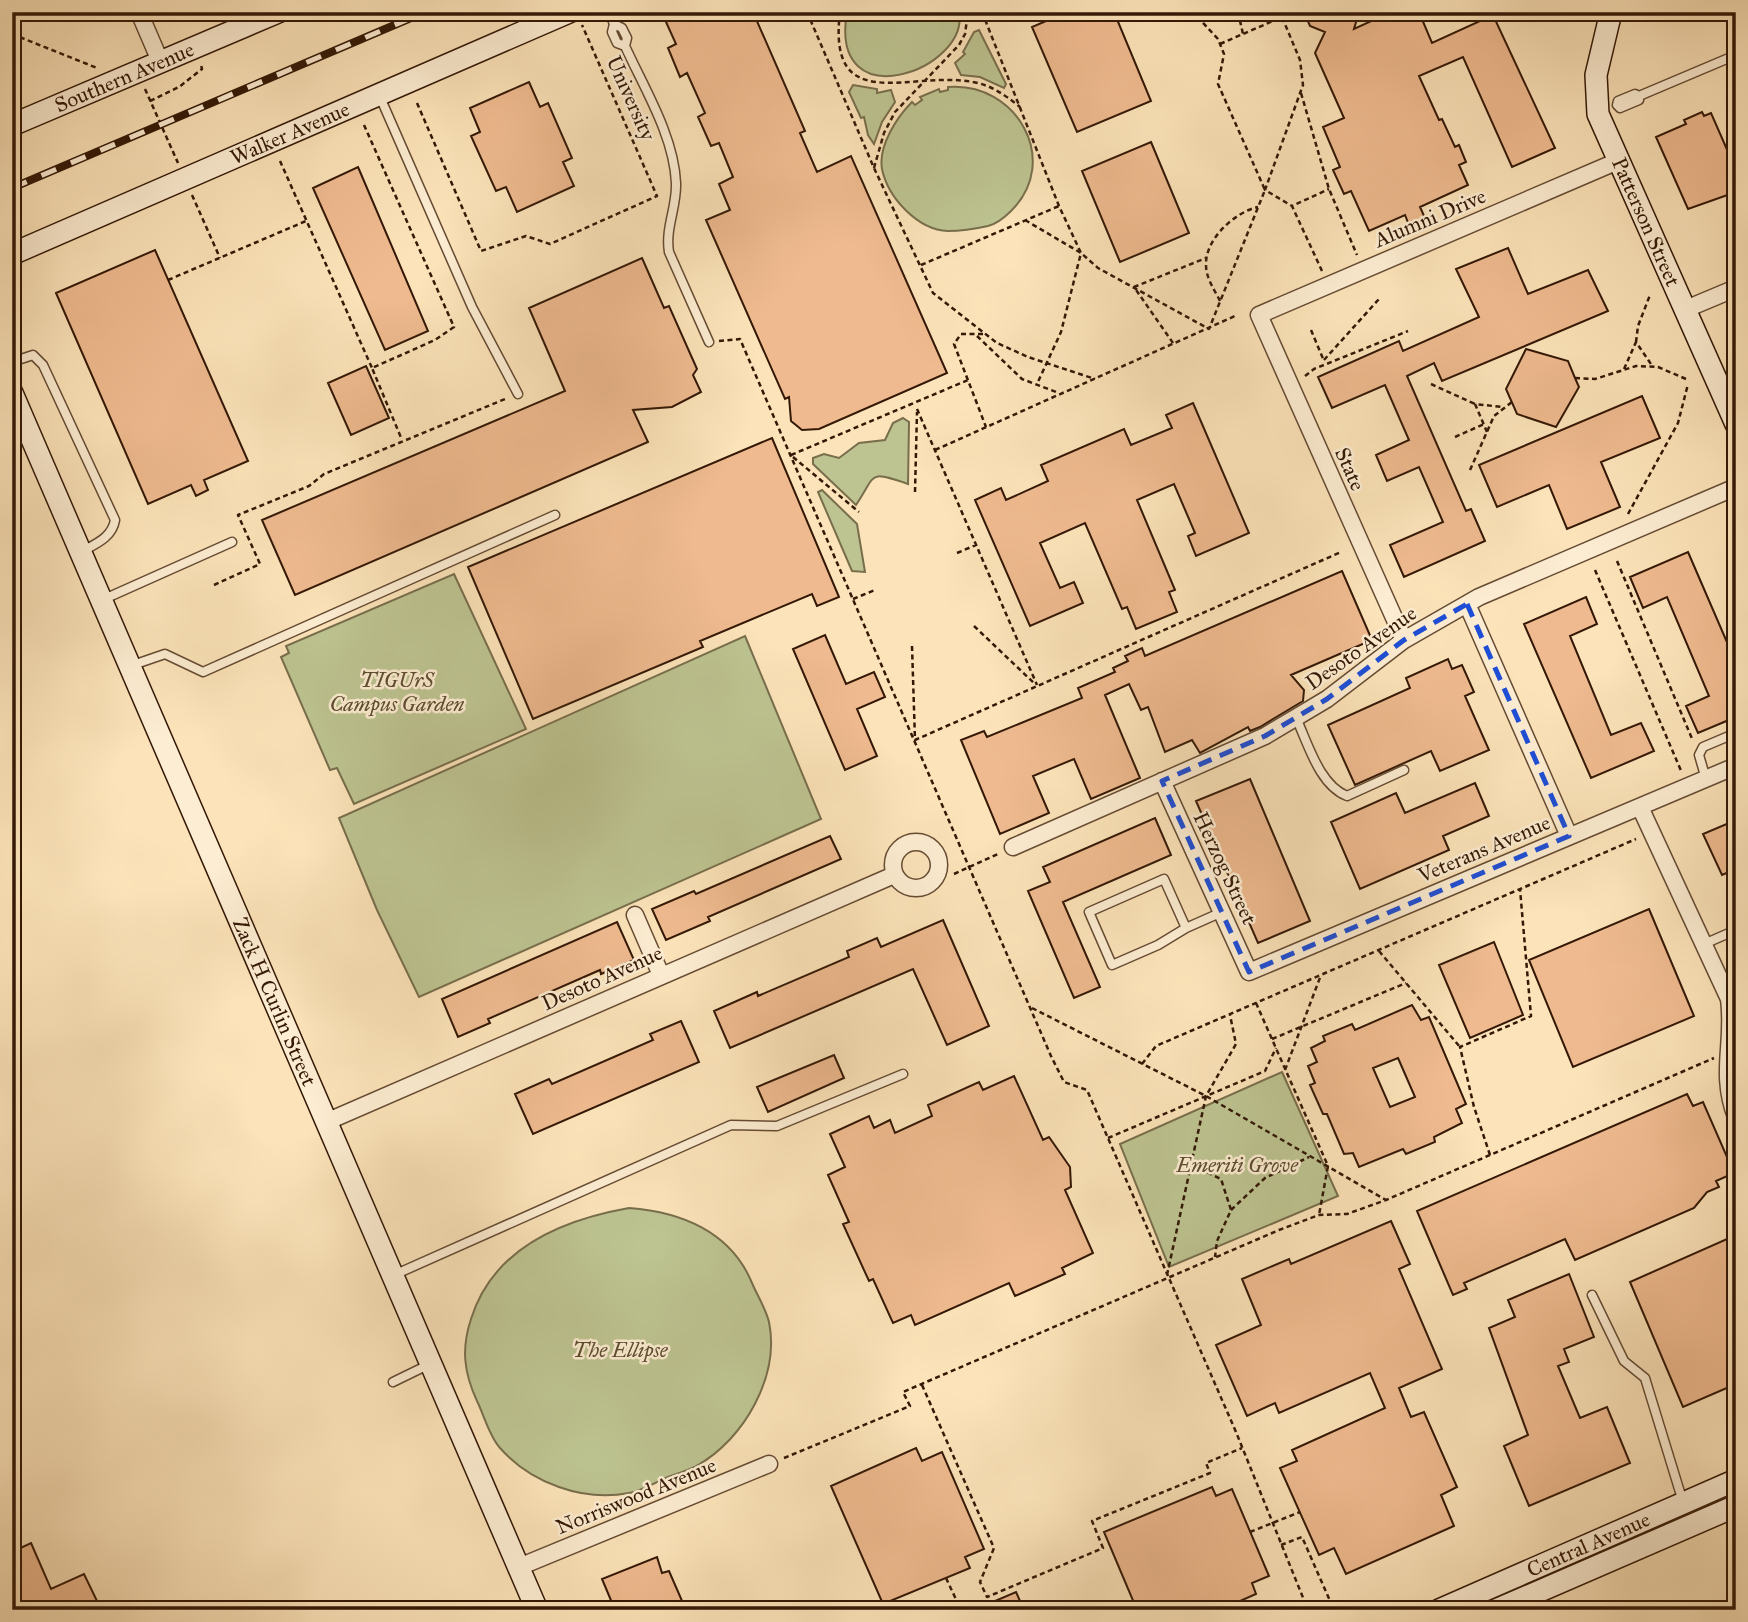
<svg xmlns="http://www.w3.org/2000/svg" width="1748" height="1622" font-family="'IM FELL Great Primer',serif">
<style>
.green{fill:#bdc491;stroke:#786e4c;stroke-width:2}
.building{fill:#efba8f;stroke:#331806;stroke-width:2;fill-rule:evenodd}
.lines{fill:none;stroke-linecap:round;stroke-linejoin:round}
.lane-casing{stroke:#654b33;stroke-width:11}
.street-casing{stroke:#654b33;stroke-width:19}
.secondary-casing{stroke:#331806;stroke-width:24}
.path{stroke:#331806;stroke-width:2.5;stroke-dasharray:5 3.5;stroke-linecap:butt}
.lane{stroke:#fdedd2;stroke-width:8}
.street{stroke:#fdedd2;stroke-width:16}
.secondary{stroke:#fdedd2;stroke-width:21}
.rail-casing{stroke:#331806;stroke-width:8}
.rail{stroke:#fdedd2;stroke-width:5;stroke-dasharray:16;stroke-linecap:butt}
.path-bridge{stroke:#331806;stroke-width:2.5;stroke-dasharray:5 3.5;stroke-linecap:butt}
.marked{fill:none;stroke:#1d4ed8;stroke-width:5;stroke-dasharray:14 9;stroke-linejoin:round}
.labels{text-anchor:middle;stroke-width:5;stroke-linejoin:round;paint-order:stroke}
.street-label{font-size:21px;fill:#331806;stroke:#fdedd2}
.park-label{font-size:21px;font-style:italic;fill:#5c4c30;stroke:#fdedd2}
</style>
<rect width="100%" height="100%" fill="#fce3b9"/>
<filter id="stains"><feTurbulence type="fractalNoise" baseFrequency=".00286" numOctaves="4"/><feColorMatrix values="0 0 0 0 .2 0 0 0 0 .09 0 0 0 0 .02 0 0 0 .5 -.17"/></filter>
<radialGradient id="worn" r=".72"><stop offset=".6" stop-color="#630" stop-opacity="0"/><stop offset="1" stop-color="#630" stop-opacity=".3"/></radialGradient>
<path class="green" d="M847,12H959C970,70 828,121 847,12Z
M979,30L1006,84L1004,88L980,77L961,75L955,63L965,54L963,52L974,32Z
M853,85L877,89V93L891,90L895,102L882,122L874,144L868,135L864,117L861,118L849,92Z
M948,87C1016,81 1062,161 1011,211C1005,217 996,224 988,226C979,228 962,231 948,231C918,230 888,198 882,169C878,146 897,117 912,102L915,105L922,100L920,97L939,89L940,92L948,90Z
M903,418L909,422L908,484C867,470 877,474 856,505L813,464V458L824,454L839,458L859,443L885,440L893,423Z
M822,490L857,524L865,572L852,571L818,492Z
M454,574L526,729L354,804L337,768L330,770L281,657L289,653L286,646Z
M745,636L821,819L419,997L377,910L339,818Z
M1282,1072L1338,1196L1169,1267L1120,1144Z
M629,1208C682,1212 731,1232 752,1283C757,1295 766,1309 769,1322C780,1376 744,1439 698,1465C687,1471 675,1474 663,1479C653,1484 641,1491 629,1493C583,1502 531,1483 500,1448C489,1436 484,1415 477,1401C464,1373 461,1349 471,1319C493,1248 561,1220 629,1208Z"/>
<path class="building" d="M688,12H753L805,131L800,133L817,172L851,156L947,373L819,429L802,430L791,421L789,397L785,399L706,220L730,210L719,184L733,177L719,143L711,146L698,117L705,113L687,73L680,77L668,48L676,44L666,22Z
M1067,12H1114L1151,101L1077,132L1032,27Z
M1304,12H1359L1354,29L1391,12H1419L1432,43L1493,15L1555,148L1512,167L1463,57L1419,76L1439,120L1442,119L1455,147L1459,145L1466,162L1459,165L1468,185L1420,207L1425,218L1409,225L1405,215L1369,231L1351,191L1344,194L1333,170L1340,167L1323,127L1344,118L1315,53L1325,32L1310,26Z
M529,82L540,107L548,103L572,158L563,162L574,186L517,212L506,187L496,191L471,136L480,132L470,108Z
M1702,112L1704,116L1711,113L1736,170V192L1688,209L1656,137L1686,124L1684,120Z
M1151,142L1189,233L1120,262L1082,171Z
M358,167L428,331L385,350L313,188Z
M1508,248L1528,294L1588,270L1608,311L1442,381L1434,363L1407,376L1466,511L1471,509L1485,541L1404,577L1390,545L1443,522L1419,467L1387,481L1376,455L1409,440L1385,385L1332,408L1318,377L1399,341L1403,351L1479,317L1456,269Z
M155,250L248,461L204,480L208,490L196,496L191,485L148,504L56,293Z
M642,258L664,308L669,306L697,369L693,375L701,392L672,407L633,410L648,442L295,595L262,520L565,391L529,308Z
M1526,349L1568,361L1575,378L1579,387L1556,427L1517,414L1506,389Z
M366,366L389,418L351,435L328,383Z
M1642,396L1660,438L1601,462L1620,507L1567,529L1549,485L1497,507L1479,465Z
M1193,403L1249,533L1196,556L1188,536L1195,533L1174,484L1137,500L1175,590L1169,592L1177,612L1136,629L1127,607L1122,609L1085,523L1040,543L1060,588L1074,582L1083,603L1030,626L975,500L1001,488L1006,500L1048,481L1041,465L1124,429L1131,445L1172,428L1166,415Z
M772,438L839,597L817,606L812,594L700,641L703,647L533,719L468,567Z
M1688,552L1736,663V717L1698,733L1686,706L1709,696L1667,597L1643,608L1630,577Z
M1342,571L1372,640L1291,675L1304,690L1303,701L1260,727L1250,731L1248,727L1200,753L1192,740L1165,752L1148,707L1141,710L1129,684L1105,695L1140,778L1091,799L1074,759L1033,776L1049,813L1000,834L961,740L984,731L987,737L1082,698L1078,688L1115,672L1113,668L1128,661L1125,656L1142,648L1145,656Z
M1586,597L1597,624L1570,636L1611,735L1641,723L1654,751L1591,778L1524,624Z
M825,635L846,684L874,672L885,697L857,709L877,756L845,770L793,649Z
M1448,659L1452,669L1462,665L1474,692L1465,696L1489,750L1440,771L1431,751L1355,785L1328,725L1410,688L1406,678Z
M1250,779L1310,921L1258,943L1196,801Z
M1475,783L1489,816L1443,836L1449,850L1360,889L1331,822L1396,793L1405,813Z
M1155,818L1171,855L1063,902L1100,987L1074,998L1028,891L1050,882L1043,867Z
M1736,820V869L1722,875L1703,834Z
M830,836L841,859L708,917L710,921L666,940L652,909L694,891L696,894Z
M1649,909L1694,1016L1573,1067L1529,960Z
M943,920L989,1026L947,1045L913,969L730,1048L714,1011L757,992L758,996L849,957L847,951L877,938L881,947Z
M617,922L634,960L601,974L600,970L488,1019L490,1023L458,1037L442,999Z
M1494,942L1523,1015L1470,1038L1439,965Z
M1412,1005L1421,1020L1429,1017L1466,1104L1456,1109L1462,1123L1434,1137L1435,1142L1406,1154L1403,1149L1359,1167L1353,1153L1344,1154L1327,1114H1323L1310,1085L1315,1083L1308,1066L1317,1062L1311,1048L1325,1041L1323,1036L1352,1024L1355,1030ZM1398,1058L1415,1097L1390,1107L1373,1068Z
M681,1021L699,1062L533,1134L515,1094L549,1079L552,1084L653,1040L650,1034Z
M834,1055L844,1078L768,1112L757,1087Z
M1014,1076L1043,1140L1049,1137L1070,1167L1071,1187L1065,1190L1093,1253L1062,1268L1065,1274L1015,1296L1009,1283L915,1325L911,1315L893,1323L873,1279L869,1281L843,1224L849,1222L828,1175L845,1167L830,1134L869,1116L874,1128L890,1120L895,1133L932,1116L928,1105L979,1082L983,1090Z
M1687,1094L1693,1106L1703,1102L1734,1173L1716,1181L1719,1187L1707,1192L1694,1208L1575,1260L1565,1239L1464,1283L1467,1289L1453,1295L1417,1211Z
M1391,1221L1410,1264L1399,1269L1442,1369L1399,1388L1411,1417L1424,1412L1457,1487L1441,1495L1454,1526L1346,1574L1334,1548L1319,1555L1280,1468L1297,1461L1292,1450L1385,1408L1370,1373L1279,1413L1275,1403L1247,1416L1216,1345L1261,1325L1242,1279L1289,1259L1291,1264Z
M1736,1235V1384L1683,1407L1630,1282Z
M1569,1274L1594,1337L1564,1349L1569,1362L1558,1366L1580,1418L1607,1407L1630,1463L1529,1506L1504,1446L1528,1435L1489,1328L1515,1317L1508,1300Z
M916,1448L922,1461L942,1452L984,1549L965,1557L970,1568L883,1604L831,1486Z
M1212,1487L1216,1496L1232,1489L1269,1576L1252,1583L1256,1594L1220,1610H1137L1104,1532Z
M31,1543L51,1589L84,1574L97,1601L77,1610H21L12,1591V1552Z
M657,1557L662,1573L669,1571L686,1610H615L602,1579Z
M1016,1592L1024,1610H974Z"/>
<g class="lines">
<g class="lane-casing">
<path id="lane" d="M609,12L614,24
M625,46L617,43L612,32L614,24L622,28L627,38L625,46C644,88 674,136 676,183C677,207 665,228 669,252L709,342
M1639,96L1635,94L1618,101L1617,105L1620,108L1639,100V96L1736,55
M380,97L472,307L518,394
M12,362L33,355L43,365L115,520C112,538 95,544 81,552
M102,600L232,542
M130,666L165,654L203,672L555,515
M1296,718C1308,743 1319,785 1347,796L1404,770
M1706,779L1699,755L1703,747L1736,733
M1186,928L1158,945L1112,965L1089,912L1164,879L1186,928L1222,912
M1704,944L1736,930
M394,1275L731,1125L777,1126L903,1074
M1592,1295L1624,1361L1645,1378L1683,1502
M393,1382L430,1364"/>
</g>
<g class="street-casing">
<path id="street" d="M139,12L160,61
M1686,309L1736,288
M1467,604L1569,836
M1404,640L1259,315L1618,161
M1162,781L1249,972L1736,766
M1640,807L1729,999C1735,1043 1719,1072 1736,1117
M893 865a23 23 0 1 1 46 0a23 23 0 1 1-46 0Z
M1013,847L1265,736L1327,699L1404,640L1479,597L1736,487
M635,915L661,975
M326,1122L894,875
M519,1567L769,1464"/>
</g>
<g class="secondary-casing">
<g id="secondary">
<path id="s1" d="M1611,12L1596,75L1598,114L1736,424"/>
<path id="s2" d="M12,125L278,12"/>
<path id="s3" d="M12,254L569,12"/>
<path id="s4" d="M12,393L537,1610"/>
<path id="s5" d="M1439,1610L1736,1480"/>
<path d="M1496,1610L1736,1506"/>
</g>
</g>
<path class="path" d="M807,12L874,168L933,293L997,343L1028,357L1095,379
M840,12C827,118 910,70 973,82C991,85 1005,95 1020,107
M982,12L1059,206L1081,253L1098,268L1209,329L1265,190L1218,84L1224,54L1218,39L1193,12
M1238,12L1243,34
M12,34L97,68
M1220,44L1282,17L1300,60L1303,85L1265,190L1292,206
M145,89L178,163
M1301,93L1329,189L1357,255
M150,101L179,87L202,69L201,65
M417,103L481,251L526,236L550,244L657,196L582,25
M364,125L454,327L435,340L372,368L402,440
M280,161L372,368
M874,168L884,133L895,112L959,45L965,34L968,12
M192,195L220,258
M1025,220L1081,253L1061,332L1037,384
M921,265L1059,206
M1322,271L1292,206L1329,189
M168,280L306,221
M1220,301C1214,289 1206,278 1206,265C1205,239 1235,212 1258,207
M1311,330L1324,361
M983,334H961L954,344L986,427
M977,336L1022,379L1059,393
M719,341L740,339L1051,1056L1064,1082L1087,1090L1236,1432L1308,1610
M1636,342L1638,326L1650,295
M1173,343L1134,287L1206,258
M1324,360L1379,299
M1624,369L1636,342L1653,367
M1305,376L1314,369L1408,331
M1575,378L1595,379L1636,366L1658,367L1686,379
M1431,384L1475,404
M917,409L1037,685
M1487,432L1475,404L1502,407
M1455,437L1484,424
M935,450L1235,316
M791,455L968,380
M793,457L859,512
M1470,470L1494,416L1512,402
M915,492L917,412
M1628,514L1678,423L1688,384
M957,553L976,545
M1617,561L1693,741
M1595,570L1682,773
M214,585L260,564L238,515L309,486L324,474L505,399
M853,599L875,590
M974,626L1035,684
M912,646L915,740L1341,552
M954,874L1000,853
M1379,951L1460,1047
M1256,1003L1328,1166L1319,1215
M1032,1008L1206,1096L1386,1200
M1272,1039L1406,983
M1142,1064L1156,1046L1636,839
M1285,1070L1321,975
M1108,1138L1265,1071L1276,1048
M1490,1155L1474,1107L1460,1047L1531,1016L1520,889
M1192,1165L1221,1179L1231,1210L1217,1241L1215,1257
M1231,1210L1265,1178L1309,1157
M1167,1275L1206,1096L1236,1044L1230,1015
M922,1385L994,1548L980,1582L987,1597L1103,1548L1092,1521L1210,1473L1206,1463L1242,1448
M784,1458L910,1406L903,1392L1279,1230L1319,1215L1347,1214L1386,1200L1714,1058
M1281,1545L1302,1537L1334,1610
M946,1578L961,1610"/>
<use href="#lane" class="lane"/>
<use href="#street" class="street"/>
<use href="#secondary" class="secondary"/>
<g class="rail-casing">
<path id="rail" d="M12,188L425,12"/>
</g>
<use href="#rail" class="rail"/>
<path class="path-bridge" d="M1250,1532L1300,1512"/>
</g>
<path class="marked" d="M1467,604L1569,836L1249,972L1162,781L1265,736L1327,699L1404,640Z"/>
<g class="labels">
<g class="street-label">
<text dy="7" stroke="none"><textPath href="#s2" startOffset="122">Southern Avenue</textPath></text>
<text transform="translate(631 98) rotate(66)" y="7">University</text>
<text dy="7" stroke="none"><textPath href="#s3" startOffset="303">Walker Avenue</textPath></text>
<text transform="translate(1430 218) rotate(-23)" y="7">Alumni Drive</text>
<text dy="7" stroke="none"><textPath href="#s1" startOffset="222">Patterson Street</textPath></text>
<text transform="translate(1350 469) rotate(66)" y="7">State</text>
<text transform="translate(1361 648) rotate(-35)" y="7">Desoto Avenue</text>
<text transform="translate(1484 849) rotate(-23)" y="7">Veterans Avenue</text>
<text transform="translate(1225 868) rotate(65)" y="7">Herzog Street</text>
<text transform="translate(602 978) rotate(-24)" y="7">Desoto Avenue</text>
<text dy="7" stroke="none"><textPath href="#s4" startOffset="663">Zack H Curlin Street</textPath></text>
<text transform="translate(636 1496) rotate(-22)" y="7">Norriswood Avenue</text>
<text dy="7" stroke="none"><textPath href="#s5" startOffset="163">Central Avenue</textPath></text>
</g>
<g class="park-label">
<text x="397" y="687">TIGUrS<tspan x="397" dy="24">Campus Garden</tspan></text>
<text x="1237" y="1172">Emeriti Grove</text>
<text x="620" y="1357">The Ellipse</text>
</g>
</g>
<rect width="1748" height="1622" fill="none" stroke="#fce3b9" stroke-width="42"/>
<rect x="14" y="14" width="1720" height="1594" fill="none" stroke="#331806" stroke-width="3.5"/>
<rect x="21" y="21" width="1706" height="1580" fill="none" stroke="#331806" stroke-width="2"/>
<rect width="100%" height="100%" filter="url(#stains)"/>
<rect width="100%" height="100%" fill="url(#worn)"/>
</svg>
